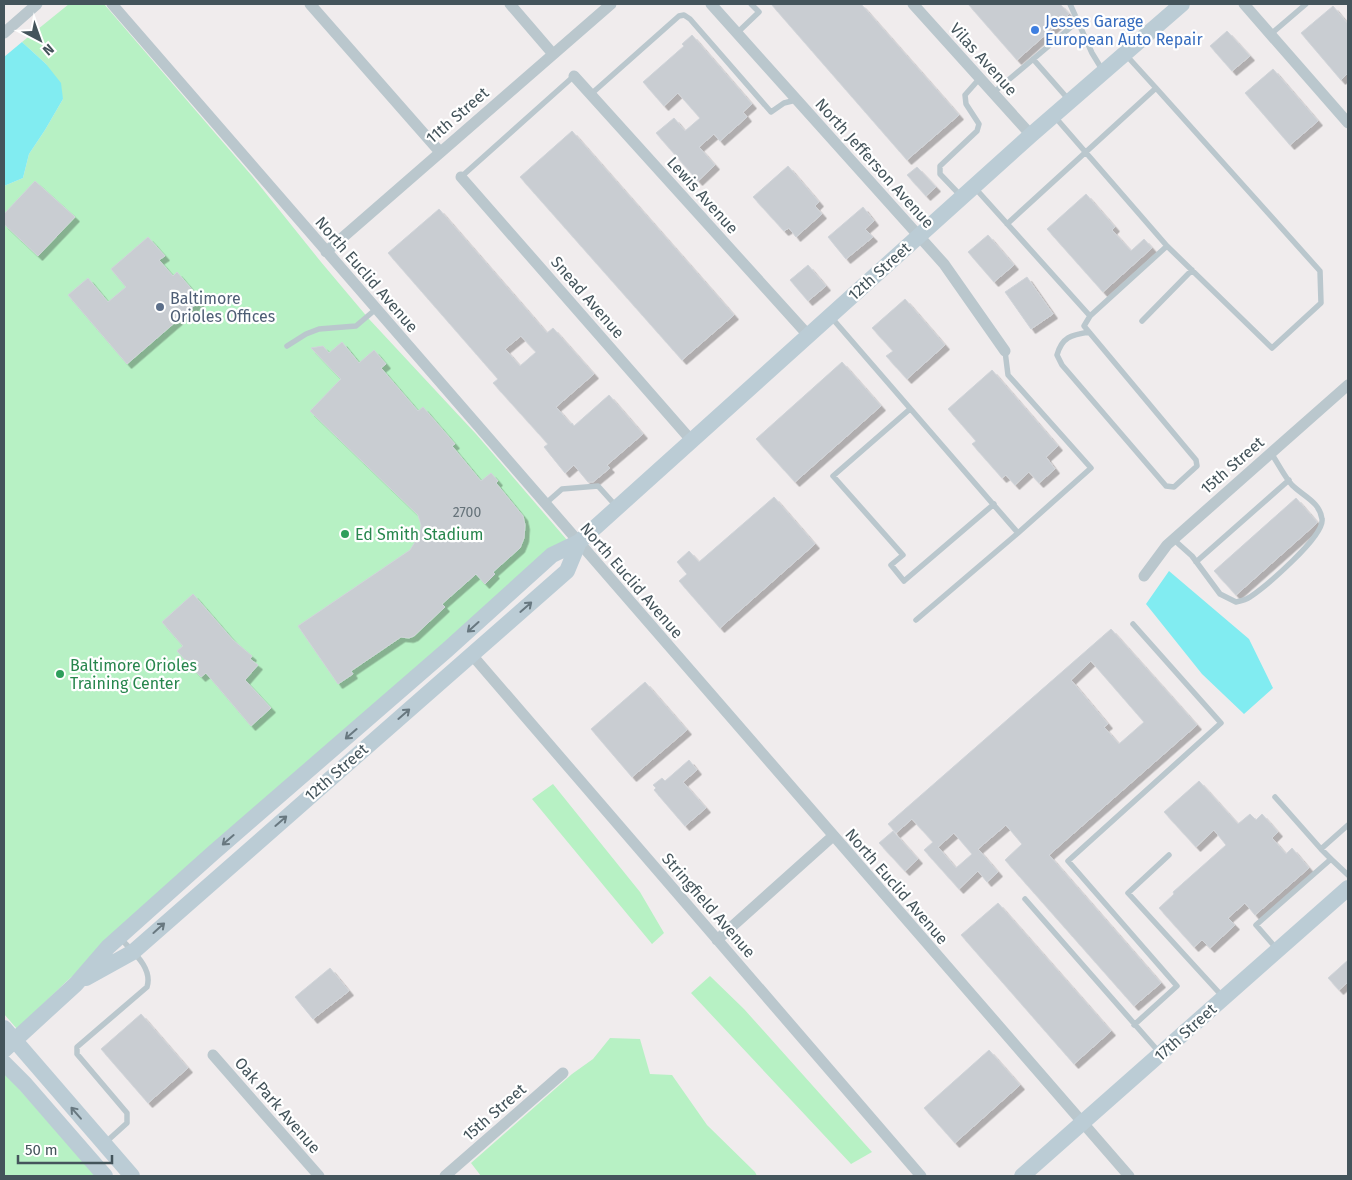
<svg xmlns="http://www.w3.org/2000/svg" width="1352" height="1180" font-family="'Fira Sans',sans-serif">
<style>
.green{fill:#b7f1c4}
.water{fill:#81ecf1}
.building{fill:#c9cdd2;stroke:#d0d4d9;fill-rule:evenodd;filter:url(#shadow)}
.lines{fill:none;stroke-linecap:round;stroke-linejoin:round}
.lane{stroke:#bac7cd;stroke-width:5.5}
.street{stroke:#bac7cd;stroke-width:11}
.secondary{stroke:#bbccd5;stroke-width:16}
.oneway{stroke:#687880}
.shop-dot{fill:#3f7fe0;stroke:#fff;stroke-width:2}
.service-dot{fill:#5c6f8a;stroke:#fff;stroke-width:2}
.leisure-dot{fill:#2e9e5b;stroke:#fff;stroke-width:2}
.labels{text-anchor:middle;stroke-width:4.5;stroke-linejoin:round;paint-order:stroke}
.number-label{font-size:14px;fill:#657279}
.shop-label{font-size:16px;fill:#366cbe;stroke:#fff;text-anchor:start}
.street-label{font-size:16px;fill:#44545b;stroke:#fff}
.service-label{font-size:16px;fill:#4e5e75;stroke:#fff;text-anchor:start}
.leisure-label{font-size:16px;fill:#27864d;stroke:#fff;text-anchor:start}
</style>
<defs>
<filter id="shadow"><feDropShadow dx="4.5" dy="4.5" stdDeviation="0" flood-color="#0004"/></filter>
</defs>
<rect width="100%" height="100%" fill="#f0eced"/>
<path class="green" d="M69,4H104L252,176L321,262L369,319L476,434L567,540L67,981L17,1029L4,1014V186L23,178L29,154L45,130L63,99L46,64L22,42Z
M553,784L640,892L664,933L652,944L532,799Z
M710,976L744,1009L872,1152L851,1164L691,993Z
M610,1038L640,1039L650,1074L672,1075L707,1125L755,1172L757,1176H481L471,1163L572,1074L593,1059Z
M4,1072L96,1176H4Z"/>
<path class="water" d="M22,42L46,64L61,83L63,99L45,130L29,154L23,178L4,186V57Z
M1169,571L1249,639L1273,688L1244,714L1202,674L1146,604Z"/>
<path class="building" d="M771,4H861L959,115L907,160Z
M968,4H1060L1069,14L1017,60Z
M1333,6L1348,24V73L1341,80L1301,33Z
M1227,31L1250,56L1232,71L1210,46Z
M692,35L752,104L743,112L747,117L720,141L714,134L699,147L715,165L698,181L656,133L674,118L685,131L700,118L678,93L664,106L643,82L684,46L682,44Z
M1273,69L1318,121L1290,145L1245,93Z
M572,131L734,315L682,360L520,177Z
M788,166L819,202L815,206L822,214L796,237L789,228L784,231L753,197Z
M917,167L936,187L926,196L907,175Z
M35,181L75,217L38,256L4,224V214Z
M1086,194L1115,227L1112,230L1131,251L1144,239L1152,248L1103,292L1047,229Z
M863,207L874,221L865,229L873,237L846,259L828,237Z
M439,209L547,333L553,328L594,374L556,407L571,424L572,423L574,426L609,395L643,434L607,465L610,468L593,482H588L574,465L565,473L544,447L548,444L493,383L498,379L388,253ZM521,336L536,352L520,366L505,349Z
M988,235L1014,265L994,282L968,252Z
M148,237L165,256L159,260L173,276L177,272L201,300L127,364L68,295L88,278L108,302L126,287L111,269Z
M808,265L826,286L808,301L790,280Z
M1027,277L1053,314L1031,329L1005,292Z
M905,299L945,345L907,379L886,356L893,351L872,328Z
M342,342L359,363L374,350L386,364L381,368L418,411L423,407L455,444L452,446L481,481L491,473L498,481L496,483L523,516L525,525L524,538L520,548L493,572L495,574L485,584L476,574L442,604L445,607L414,636L409,638L401,637L351,671L353,674L338,684L298,626L410,550L420,534L421,525L418,515L310,411L341,379L311,348L323,346L329,353Z
M842,362L881,406L795,482L756,439Z
M992,370L1058,446L1046,457L1055,469L1039,483L1029,472L1015,485L1006,475L1002,478L972,444L976,441L948,409Z
M774,497L815,544L720,628L679,581L687,574L677,562L689,551L699,562Z
M1296,498L1317,522L1316,524L1236,595L1214,571Z
M193,594L233,640L252,656L250,659L258,665L245,680L271,708L251,726L206,673L201,677L177,651L183,646L162,622Z
M1111,629L1197,725L1049,855L1161,983L1134,1006L1005,860L1022,844L1006,825L978,849L998,872L987,882L978,871L959,889L924,850L933,842L912,819L896,833L888,824ZM1091,661L1144,722L1119,744L1104,727L1108,724L1071,680ZM954,833L972,854L956,868L938,847Z
M645,682L687,730L632,777L591,729Z
M689,760L697,770L683,782L706,808L685,826L654,790L656,788L653,785L662,778L665,781Z
M1199,781L1238,824L1250,814L1256,820L1262,814L1278,832L1272,838L1286,854L1292,848L1309,868L1255,915L1245,903L1228,918L1235,925L1210,948L1202,940L1194,947L1159,908L1174,894L1173,892L1226,845L1214,830L1196,847L1164,812Z
M893,831L918,859L905,871L879,843Z
M998,903L1111,1031L1074,1064L961,935Z
M1348,960V982L1339,990L1328,978Z
M330,968L349,991L313,1019L295,997Z
M141,1014L188,1068L148,1103L101,1049Z
M989,1050L1020,1085L955,1143L924,1108Z"/>
<g class="lines">
<path class="lane" d="M1070,4L1092,53L1103,71
M737,33L759,12L751,4
M1271,34L1306,4
M1126,55L1156,88
M1033,59L1069,100
M993,93L1077,22
M590,95L679,16L684,15L690,19L771,112L784,103L796,100
M1055,117L1167,246
M461,177L574,76
M975,188L1090,316L1167,246L1272,348L1321,303L1320,271L1156,88L1007,224
M961,196L940,174V166L977,131L979,124L966,104L965,95L980,78
M831,317L1018,533L916,620
M1142,321L1192,270
M1089,332C1071,335 1062,337 1057,355L1062,365L1166,486L1174,487L1197,466L1196,460L1084,326L1090,316
M287,346L306,334L319,329L356,326L376,309
M1005,351L1008,375L1091,468L1018,533
M910,409L833,476L903,555L891,565L904,581L994,504
M545,504L562,489L598,486L616,506
M1173,539L1192,556L1220,594L1236,602C1241,601 1246,600 1250,597C1265,587 1325,536 1322,519C1320,502 1303,496 1292,485C1284,476 1278,463 1271,453
M1196,562L1289,480
M1133,624L1221,723L1068,861L1177,986L1134,1025
M1275,797L1321,849
M1169,855L1128,893L1223,997
M1331,859L1321,849L1348,825
M1025,899L1159,1052
M1276,948L1256,925L1331,859L1348,875
M106,1142L127,1123V1113L77,1054V1047L147,987C153,968 133,952 121,939"/>
<path class="street" d="M112,4L1129,1176
M310,4L440,152
M510,4L553,54
M711,4L944,264L1005,351
M913,4L1031,135
M1244,4L1348,123
M4,33L37,4
M574,76L808,335
M461,177L691,440
M326,252L611,4
M1144,576L1167,545L1348,385
M472,655L921,1176
M717,940L833,836
M213,1055L319,1176
M445,1176L563,1073"/>
<path class="secondary" d="M86,978L133,952L567,571L579,542
M4,1028L132,1176
M4,1050L76,984L108,947L213,853L447,650L552,555L579,542L1031,135L1182,4
M4,1063L25,1084L105,1176
M1022,1176L1348,888"/>
</g>
<defs><path id="oneway-shaft" d="M-6 0H5M1.5-3L5.5 0L1.5 3" fill="none" stroke-width="1.6" stroke-linecap="round" stroke-linejoin="round" transform="scale(1.25)"/></defs>
<g class="oneway">
<use href="#oneway-shaft" transform="translate(526 607) rotate(-41)"/>
<use href="#oneway-shaft" transform="translate(473 627) rotate(138)"/>
<use href="#oneway-shaft" transform="translate(404 714) rotate(-41)"/>
<use href="#oneway-shaft" transform="translate(351 734) rotate(139)"/>
<use href="#oneway-shaft" transform="translate(281 821) rotate(-41)"/>
<use href="#oneway-shaft" transform="translate(228 840) rotate(139)"/>
<use href="#oneway-shaft" transform="translate(159 928) rotate(-42)"/>
<use href="#oneway-shaft" transform="translate(76 1113) rotate(-131)"/>
</g>
<circle class="shop-dot" cx="1035" cy="30" r="5"/>
<circle class="service-dot" cx="160" cy="307" r="5"/>
<g class="leisure-dot">
<circle cx="345" cy="534" r="5"/>
<circle cx="60" cy="674" r="5"/>
</g>
<g class="labels">
<g class="number-label">
<text x="467" y="517">2700</text>
</g>
<g class="shop-label">
<text x="1045" y="27">Jesses Garage<tspan x="1045" dy="18">European Auto Repair</tspan></text>
</g>
<g class="street-label">
<text transform="translate(984 59) rotate(48)" y="6">Vilas Avenue</text>
<text transform="translate(457 115) rotate(-41)" y="6">11th Street</text>
<text transform="translate(875 163) rotate(48)" y="6">North Jefferson Avenue</text>
<text transform="translate(703 195) rotate(48)" y="6">Lewis Avenue</text>
<text transform="translate(879 271) rotate(-42)" y="6">12th Street</text>
<text transform="translate(367 274) rotate(49)" y="6">North Euclid Avenue</text>
<text transform="translate(588 297) rotate(49)" y="6">Snead Avenue</text>
<text transform="translate(1232 465) rotate(-41)" y="6">15th Street</text>
<text transform="translate(632 580) rotate(49)" y="6">North Euclid Avenue</text>
<text transform="translate(336 772) rotate(-41)" y="6">12th Street</text>
<text transform="translate(897 886) rotate(49)" y="6">North Euclid Avenue</text>
<text transform="translate(709 905) rotate(49)" y="6">Stringfield Avenue</text>
<text transform="translate(1185 1032) rotate(-42)" y="6">17th Street</text>
<text transform="translate(278 1105) rotate(49)" y="6">Oak Park Avenue</text>
<text transform="translate(494 1112) rotate(-41)" y="6">15th Street</text>
</g>
<g class="service-label">
<text x="170" y="304">Baltimore<tspan x="170" dy="18">Orioles Offices</tspan></text>
</g>
<g class="leisure-label">
<text x="355" y="540">Ed Smith Stadium</text>
<text x="70" y="671">Baltimore Orioles<tspan x="70" dy="18">Training Center</tspan></text>
</g>
</g>
<rect width="1352" height="1180" fill="none" stroke="#44545b" stroke-width="10"/>
<g transform="translate(40 40) rotate(139)" stroke="#ffffff" stroke-width="4" paint-order="stroke">
<path d="M0-4L9 19L0 12L-9 19Z" fill="#44545b"/>
<text y="-8" font-size="14" font-weight="bold" text-anchor="middle" fill="#44545b">N</text>
</g>
<path d="M18 1155v8h94v-8" fill="none" stroke="#44545b" stroke-width="2.5"/>
<text x="25" y="1155" font-size="15" fill="#44545b" stroke="#ffffff" stroke-width="4" paint-order="stroke">50 m</text>
</svg>
